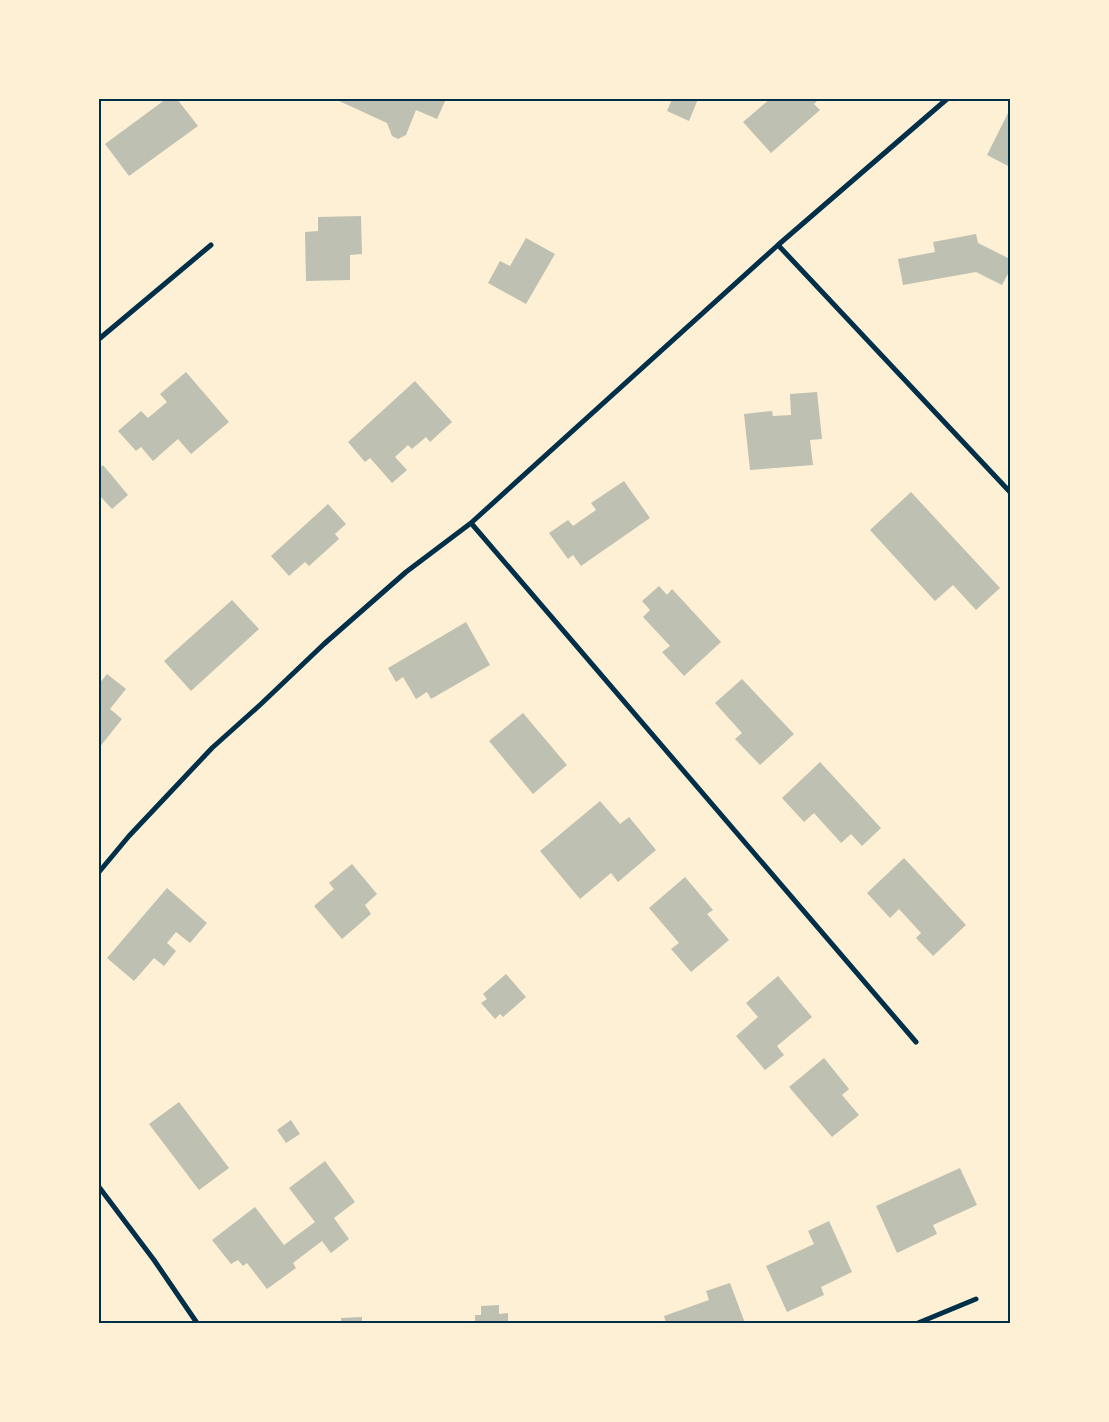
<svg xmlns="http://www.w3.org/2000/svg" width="1109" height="1422" font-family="'Noto Sans',sans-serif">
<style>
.building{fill:#bec0b2}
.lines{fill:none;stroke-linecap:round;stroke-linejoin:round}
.minor{stroke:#003049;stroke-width:5}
.neatline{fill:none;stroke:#003049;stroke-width:2}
</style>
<rect width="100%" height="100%" fill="#fdf0d5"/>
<path class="building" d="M166,99H177L198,126L129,176L105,144Z
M337,99H446L437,119L416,110L406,135L398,139L392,136L387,123L337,100Z
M672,99H698L689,121L667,111Z
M770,99H819L814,104L820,110L771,153L743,122Z
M1010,109V167L987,155Z
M361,216L362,254L350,255V280L306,281L305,232L318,231V217Z
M976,234L978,243L1010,259V270L1002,285L976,272L903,285L898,259L935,252L933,242Z
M526,238L555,254L526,304L488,283L500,261L510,266Z
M186,372L229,422L191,454L178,439L153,461L141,447L136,451L118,431L141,411L148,418L167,402L160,394Z
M415,381L452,422L430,442L426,437L412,449L408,445L395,457L407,470L392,483L370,458L365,462L348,442Z
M817,392L822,439L810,440L813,465L750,470L744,414L772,411L773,416L791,415L790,394Z
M103,465L128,495L112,509L100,496L99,497V469Z
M624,481L650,518L581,566L573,555L568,559L549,533L568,520L573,526L596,510L591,503Z
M911,492L1000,588L976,610L953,585L935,601L870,530Z
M328,504L346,524L335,534L339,539L309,566L305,562L289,576L271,556Z
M659,586L667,595L672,589L721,642L684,676L662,652L670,646L643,617L650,610L642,601Z
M232,600L259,629L191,691L164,661Z
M466,622L490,665L431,699L427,692L416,699L403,677L396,682L388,668Z
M107,674L126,689L110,709L122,719L99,748V684Z
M742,679L794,734L760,765L735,739L742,733L715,703Z
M523,713L567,765L533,794L489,741Z
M820,762L881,828L862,846L851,834L841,843L814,813L804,822L782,798Z
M600,801L620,824L629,817L656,850L618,882L611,873L580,899L540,851Z
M904,858L966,925L933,956L916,938L921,933L899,909L890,918L867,893Z
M352,864L377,894L365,905L371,914L342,939L314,906L334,889L329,883Z
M685,877L713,910L707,914L729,940L691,972L671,949L679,943L649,908Z
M167,888L207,923L190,943L176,932L167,943L176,951L164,966L154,958L134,981L107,958Z
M506,974L526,997L503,1017L500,1014L495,1019L481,1003L487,999L483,994Z
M778,976L812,1017L777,1046L784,1055L765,1070L736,1036L758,1017L746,1003Z
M824,1058L849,1089L842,1095L859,1115L832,1137L789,1087Z
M179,1102L229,1168L199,1190L149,1124Z
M291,1120L300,1134L286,1143L277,1130Z
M325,1161L355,1202L334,1218L349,1239L331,1253L322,1241L293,1263L296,1268L267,1289L247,1263L243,1266L238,1260L231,1264L212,1240L255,1207L284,1245L315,1222L289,1188Z
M960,1168L977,1205L933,1225L937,1234L897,1253L876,1206Z
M829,1221L852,1272L821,1287L824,1295L787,1312L766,1266L814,1244L808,1231Z
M730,1283L745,1323H666L664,1316L709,1300L706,1291Z
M499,1305V1314L508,1313V1323H475V1315H481V1306Z
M362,1317V1323H341V1318Z"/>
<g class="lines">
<path class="minor" d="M778,245L1010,492
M99,339L211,245
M471,523L916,1042
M99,872L129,836L212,748L261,704L324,644L406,572L471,523L778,245L947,99
M99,1187L154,1260L197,1323
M918,1323L976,1299"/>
</g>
<rect width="1109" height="1422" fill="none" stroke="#fdf0d5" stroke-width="200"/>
<rect x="100" y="100" width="909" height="1222" class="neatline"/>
</svg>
